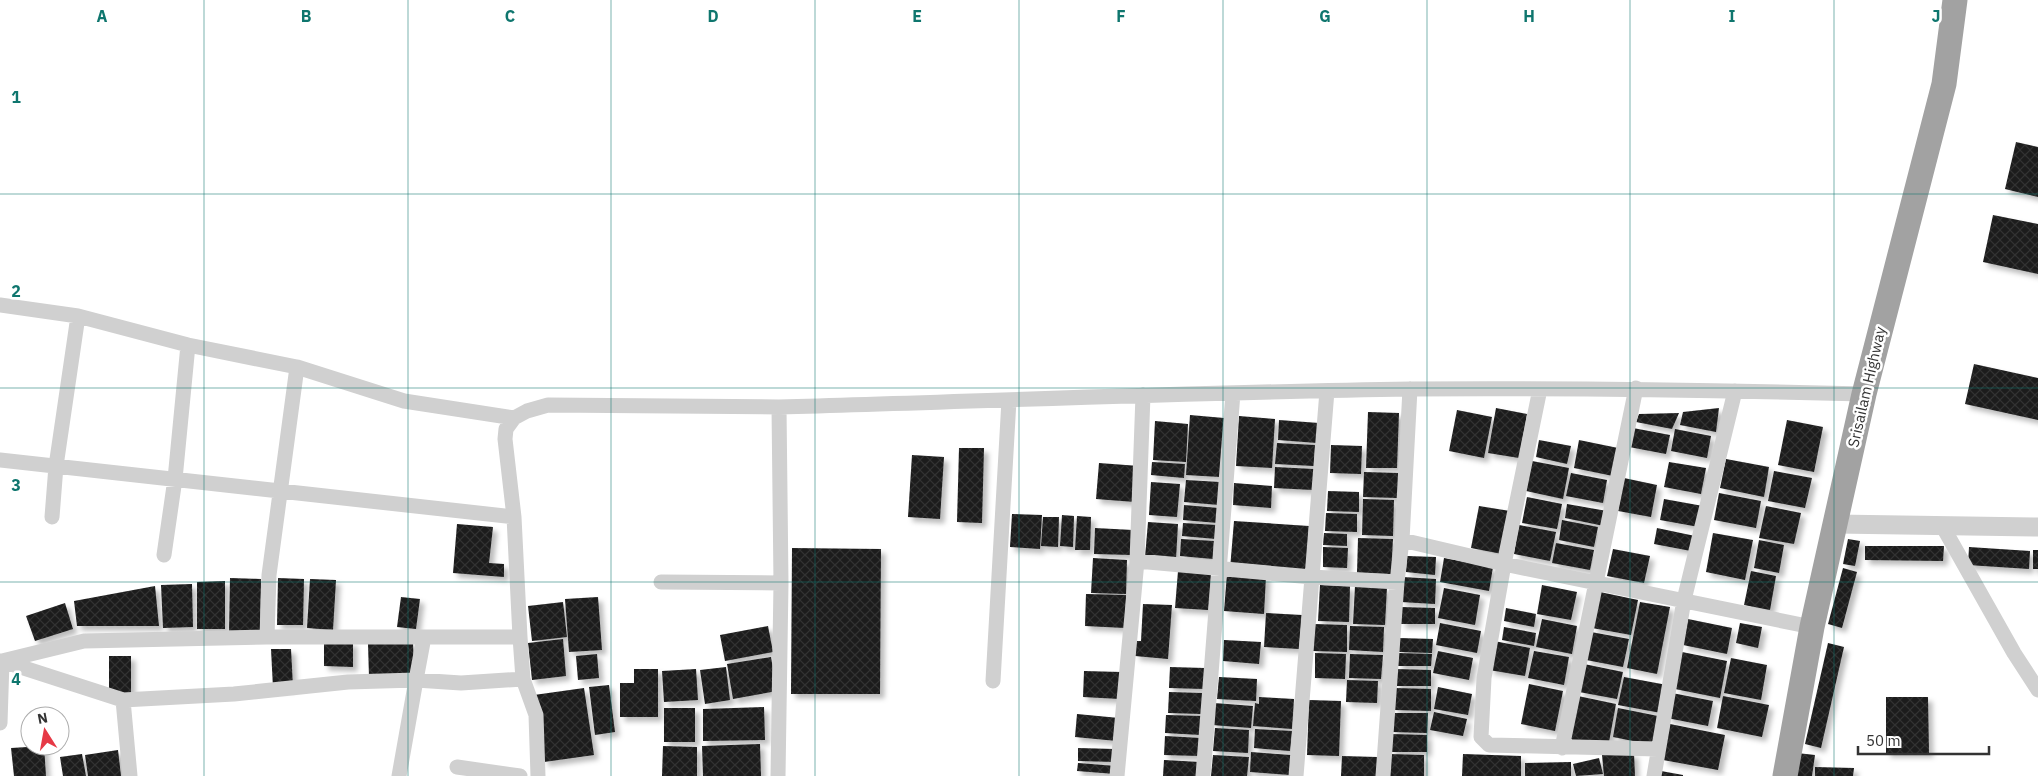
<svg xmlns="http://www.w3.org/2000/svg" width="2038" height="776" font-family="'IBM Plex Sans',sans-serif">
<style>
.building{fill:url(#building-cross-hatch);filter:url(#shadow)}
.lines{fill:none;stroke-linecap:round;stroke-linejoin:round}
.minor{stroke:#d0d0d0;stroke-width:15}
.tertiary{stroke:#d0d0d0;stroke-width:19}
.trunk{stroke:#a2a2a2;stroke-width:25}
.grid{fill:none;stroke:#0f766e;stroke-width:1;stroke-opacity:0.55}
.labels{text-anchor:middle;stroke-width:5;stroke-linejoin:round;paint-order:stroke}
.street-label{font-size:15px;fill:#333;stroke:#fff}
.grid-label{font-size:16px;text-anchor:middle;font-weight:bold;fill:#0f766e;stroke:#fff;stroke-width:5;stroke-linejoin:round;paint-order:stroke}
</style>
<defs>
<pattern id="building-cross-hatch" width="8" height="8" patternUnits="userSpaceOnUse" patternTransform="scale(1.25)"><rect width="8" height="8" fill="#1a1a1a"/><path d="M0 0l8 8M0 8l8-8" fill="none" stroke="#333"/></pattern>
<filter id="shadow"><feDropShadow dx="4.5" dy="4.5" stdDeviation="2.5" flood-color="#0004"/></filter>
</defs>
<rect width="100%" height="100%" fill="#fff"/>
<path class="building" d="M2016,142L2038,147V197L2005,189Z
M1993,215L2038,224V274L1983,262Z
M1974,364L2038,378V420L1965,404Z
M1496,408L1527,414L1519,458L1488,453Z
M1719,408L1716,432L1680,425L1683,412Z
M1457,410L1492,417L1484,458L1449,451Z
M1368,412L1399,413L1397,468H1366Z
M1679,413L1672,429L1636,422L1639,414Z
M1190,415L1224,418L1220,477L1186,475Z
M1239,416L1275,419L1272,468L1236,466Z
M1279,420L1319,423L1317,443L1278,440Z
M1787,420L1823,427L1814,472L1778,465Z
M1155,421L1188,424L1186,462L1153,460Z
M1633,428L1670,435L1666,454L1629,447Z
M1675,429L1711,436L1707,458L1671,451Z
M1539,440L1571,446L1567,464L1536,457Z
M1579,440L1618,448L1613,476L1574,468Z
M1277,443L1315,445L1314,466L1275,464Z
M1331,445L1362,446L1361,474L1330,473Z
M959,448H984L982,523L957,522Z
M912,455L944,457L940,519L908,517Z
M1726,459L1769,467L1764,497L1720,488Z
M1532,461L1569,468L1563,499L1526,491Z
M1152,462L1185,464L1184,478L1151,475Z
M1669,462L1706,468L1701,494L1664,487Z
M1099,463L1139,466L1135,502L1096,499Z
M1275,467L1314,469L1313,490L1274,488Z
M1774,471L1812,478L1805,508L1768,501Z
M1364,472L1399,473L1398,498L1363,497Z
M1571,473L1607,480L1603,503L1566,496Z
M1624,478L1657,485L1651,517L1618,511Z
M1186,480L1220,482L1219,505L1184,502Z
M1151,482L1180,484L1177,517L1149,515Z
M1234,483L1272,486L1271,508L1233,505Z
M1328,491L1359,492V512L1327,511Z
M1719,493L1761,501L1756,528L1714,520Z
M1527,497L1562,504L1557,529L1522,523Z
M1363,499L1394,500L1393,536L1362,535Z
M1664,499L1703,506L1699,527L1660,520Z
M1567,504L1607,511L1604,526L1565,518Z
M1184,505L1219,508L1218,523L1183,520Z
M1479,506L1510,511L1502,554L1471,548Z
M1766,506L1801,513L1794,544L1759,538Z
M1326,513L1357,514V532L1325,531Z
M1012,514L1042,515L1040,549L1010,547Z
M1062,515L1074,516L1073,547L1060,546Z
M1077,516L1091,517L1090,550H1075Z
M1043,517H1059L1058,547L1041,546Z
M1562,520L1598,527L1594,547L1559,540Z
M1234,521L1309,526L1306,574L1230,569Z
M1148,522L1178,524L1176,559L1145,557Z
M1183,523L1217,525L1216,539L1182,536Z
M457,524L493,527L489,563L504,564V577L453,573Z
M1519,525L1556,532L1550,561L1514,554Z
M1095,528L1133,530L1132,555L1094,554Z
M1657,528L1695,536L1691,551L1654,544Z
M1324,533L1347,534V546L1323,545Z
M1713,533L1753,540L1745,580L1706,572Z
M1358,538L1393,539L1391,574L1357,573Z
M1181,539L1214,541L1213,559L1180,556Z
M1848,539L1860,541L1855,566L1843,564Z
M1759,540L1784,545L1779,573L1754,568Z
M1556,543L1594,550L1590,570L1552,563Z
M1865,546H1944L1943,561L1865,560Z
M1323,547L1348,548L1347,568L1323,567Z
M1969,547L2030,551L2029,569L1968,565Z
M792,548L881,549L880,694H791Z
M1613,549L1650,556L1644,583L1607,576Z
M2033,550H2038V569H2033Z
M1407,556L1436,557L1435,575L1406,572Z
M1093,558L1127,560L1126,594L1091,593Z
M1444,558L1493,567L1489,591L1440,582Z
M1843,568L1857,572L1842,628L1828,624Z
M1178,571L1211,573L1208,610L1175,608Z
M1751,571L1776,576L1770,610L1744,605Z
M1227,573L1266,576L1264,614L1224,611Z
M1403,577L1436,579L1435,604L1401,602Z
M230,578L261,579L260,633H229Z
M278,578L304,579L303,625H277Z
M310,579L336,580L333,630L307,628Z
M225,581V629H197V582Z
M192,584L193,627L163,628L161,585Z
M1320,585L1350,586L1349,622L1318,621Z
M1542,585L1577,592L1571,620L1537,614Z
M155,586L159,626H77L74,601Z
M1355,586L1387,587L1385,625L1353,624Z
M1444,588L1480,595L1475,625L1438,618Z
M1600,592L1638,600L1631,635L1592,628Z
M1086,594L1126,595L1125,628L1085,626Z
M401,597L420,599L416,629L397,627Z
M598,597L602,650L569,652L565,599Z
M563,602L567,637L532,641L528,606Z
M1640,602L1670,607L1657,674L1627,668Z
M65,603L73,629L35,641L26,616Z
M1143,604L1172,605L1168,659L1135,656L1136,641H1141Z
M1401,607L1435,608V624H1401Z
M1506,608L1536,614L1534,627L1504,621Z
M1266,613L1302,615L1299,649L1264,647Z
M1542,619L1577,626L1572,654L1536,647Z
M1688,619L1732,628L1727,654L1683,645Z
M1440,623L1481,631L1477,653L1436,645Z
M1740,623L1762,627L1758,648L1736,643Z
M1314,624L1347,625V652L1313,651Z
M768,626L773,652L725,661L720,635Z
M1350,626L1384,627L1383,652L1349,650Z
M1504,627L1536,633L1534,646L1502,640Z
M1591,632L1629,639L1623,667L1586,660Z
M1399,638L1433,639L1432,653L1399,652Z
M563,639L566,676L532,680L528,643Z
M1224,640L1261,642L1259,664L1223,661Z
M324,641L353,642V667L324,666Z
M1494,641L1530,648L1525,676L1489,670Z
M413,642L414,675L369,677L368,644Z
M1828,643L1844,647L1821,748L1805,744Z
M271,649H291L293,687L273,688Z
M1438,651L1473,658L1469,680L1433,673Z
M1534,651L1569,657L1564,685L1528,678Z
M1682,652L1727,661L1720,698L1675,689Z
M1315,653L1346,654L1345,679L1315,678Z
M1398,653L1432,654L1431,666H1398Z
M597,654L599,678L578,680L576,656Z
M1350,654L1383,655L1381,679L1349,678Z
M109,656H131V694H109Z
M771,657L777,691L733,699L727,664Z
M1731,658L1767,665L1761,700L1724,693Z
M1584,664L1623,672L1617,699L1579,692Z
M726,667L730,700L705,704L700,670Z
M1170,667L1205,668L1204,689L1169,688Z
M634,669H658V717H620V683H634Z
M696,669L698,700L664,702L662,671Z
M1396,669L1431,670V686H1395Z
M1084,671L1121,672L1120,699L1083,697Z
M1219,677L1257,679L1256,701L1217,699Z
M1624,677L1667,685L1661,713L1618,705Z
M1347,680L1378,681L1377,703L1346,702Z
M1529,684L1563,691L1555,731L1521,724Z
M609,685L615,732L595,735L589,687Z
M1438,687L1472,694L1468,715L1434,709Z
M584,688L594,755L544,762L534,695Z
M1395,688L1431,689V711L1394,710Z
M1169,692L1203,693L1202,714L1168,713Z
M1672,693L1713,701L1708,726L1667,718Z
M1578,696L1616,704L1609,742H1569Z
M1723,696L1769,705L1762,737L1717,728Z
M1259,697L1294,699L1292,729L1253,726L1255,703L1259,704Z
M1886,697H1928L1929,753H1886Z
M1309,700L1341,701L1339,756L1307,755Z
M1214,703L1253,706L1251,728L1212,725Z
M764,707L765,740L703,741V709Z
M664,708H695V742H664Z
M1618,708L1658,716L1653,745L1613,737Z
M1434,712L1467,719L1463,736L1430,730Z
M1392,713H1428L1427,733L1392,732Z
M1077,714L1119,718L1117,741L1075,737Z
M1166,715L1202,716L1201,735L1165,733Z
M1670,724L1725,735L1718,770L1663,760Z
M1215,728L1249,730L1248,753L1213,751Z
M1255,729L1292,731L1290,751L1254,748Z
M1391,734L1427,735V752H1390Z
M1165,736L1201,738L1200,756L1164,755Z
M760,744L761,776H703L702,746Z
M44,746L46,776H14L11,748Z
M663,746L697,747V776H662Z
M1078,748L1115,749V762L1078,761Z
M118,750L121,776H88L85,755Z
M1251,752L1291,755L1290,775L1250,772Z
M1634,753L1635,776H1604L1602,755Z
M1797,753L1815,755L1812,776H1794Z
M82,754L86,776H63L60,757Z
M1389,754L1424,755V776H1389Z
M1463,754L1521,756V776H1462Z
M1213,755L1249,757L1247,776H1211Z
M1342,756L1377,757V776H1341Z
M1599,758L1603,774L1576,776L1573,764Z
M1164,760L1200,762L1199,776H1163Z
M1571,762V776H1525V763Z
M1078,763L1116,766L1115,774L1077,771Z
M1815,767L1854,768L1853,776H1815Z
M1661,771L1683,775V776H1660Z"/>
<g class="lines">
<path class="minor" d="M0,305L78,316L188,345L297,367L404,401L514,418L527,411L548,405L779,407L781,583L778,776
M1540,389L1504,564L1484,678L1481,737L1489,745L1658,749
M779,407C989,401 1200,392 1411,389C1562,388 1713,390 1864,394
M0,460L514,517
M52,517L56,466L78,316
M1943,527L2014,653L2038,690
M1402,540L1504,564L1812,627
M164,555L175,479L188,345
M1137,561L1312,577L1397,582
M661,582L781,583
M267,637L269,575L297,367
M0,661H2L0,723
M2,661L84,641L267,637H520L514,517L505,439L506,429L514,418
M2,661L123,700L234,694L348,682L416,680L424,637
M523,679L536,715L538,776
M993,681L1009,400
M123,700L130,776
M1562,748L1636,388
M457,767L520,776
M399,776L416,680L461,683L523,679L520,637
M1117,776L1137,561L1143,395
M1203,776L1233,393
M1296,776L1327,391
M1383,776L1397,582L1402,540L1410,389
M1654,776L1684,600L1735,391"/>
<path class="tertiary" d="M1836,524L2038,527"/>
<path class="trunk" d="M1785,776L1812,627L1864,394L1944,84L1955,0"/>
</g>
<path class="grid" d="M204,0V776M408,0V776M611,0V776M815,0V776M1019,0V776M1223,0V776M1427,0V776M1630,0V776M1834,0V776M0,194H2038M0,388H2038M0,582H2038"/>
<g class="labels">
<g class="street-label">
<text transform="translate(1867 387) rotate(-77)" y="5">Srisailam Highway</text>
</g>
</g>
<g class="grid-label">
<text x="102" y="22">A</text>
<text x="306" y="22">B</text>
<text x="510" y="22">C</text>
<text x="713" y="22">D</text>
<text x="917" y="22">E</text>
<text x="1121" y="22">F</text>
<text x="1325" y="22">G</text>
<text x="1529" y="22">H</text>
<text x="1732" y="22">I</text>
<text x="1936" y="22">J</text>
<text x="16" y="103">1</text>
<text x="16" y="297">2</text>
<text x="16" y="491">3</text>
<text x="16" y="685">4</text>
</g>
<g transform="translate(45 731) rotate(349)"><circle r="24" fill="#ffffff" stroke="#adadad"/>
<path d="M0-4L9 19L0 12L-9 19Z" fill="#e63946"/>
<text y="-8" font-size="14" font-weight="bold" text-anchor="middle" fill="#333333">N</text>
</g>
<path d="M1858 746v8h131v-8" fill="none" stroke="#333333" stroke-width="2.5"/>
<text x="1866" y="746" font-size="15" fill="#333333" stroke="#ffffff" stroke-width="4" paint-order="stroke">50 m</text>
</svg>
